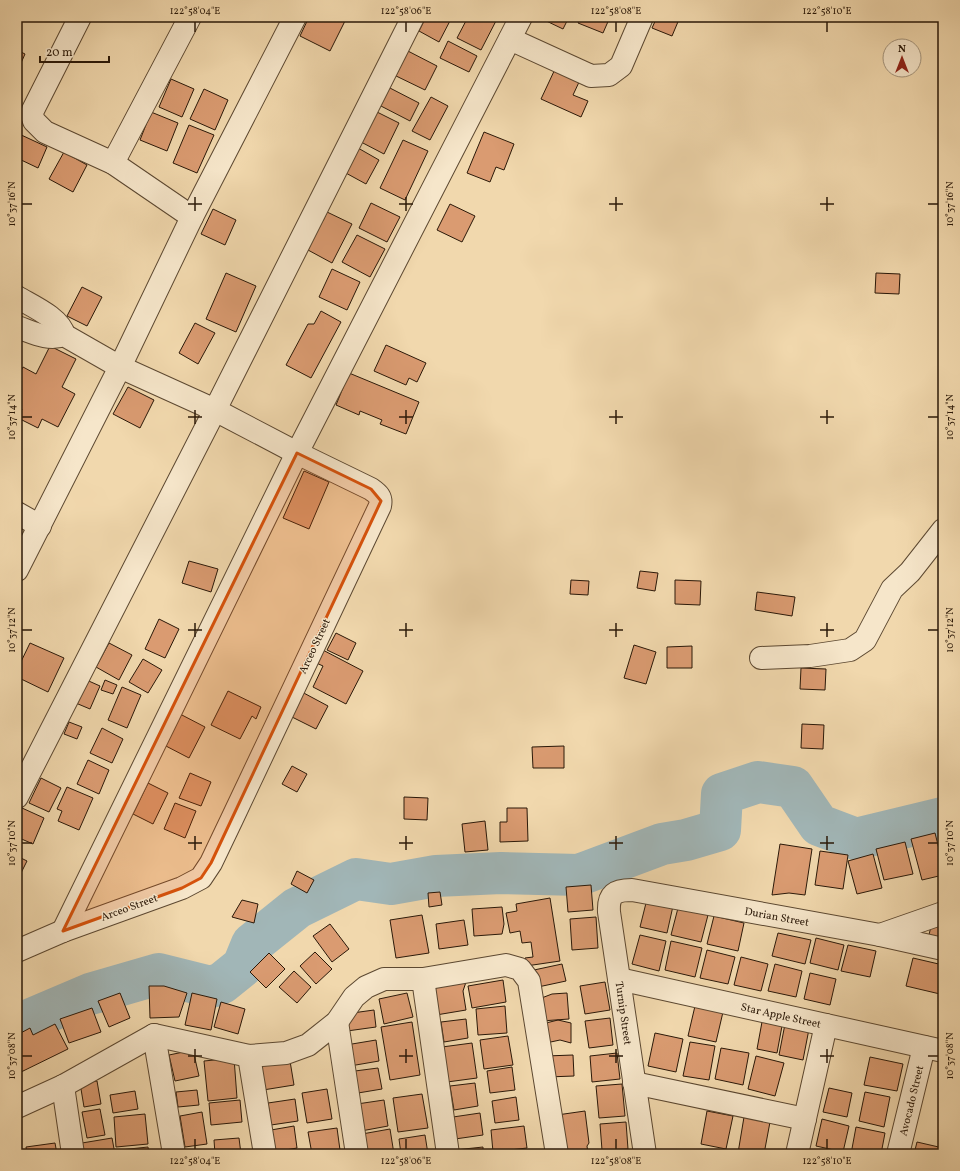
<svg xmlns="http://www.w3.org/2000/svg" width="960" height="1171" font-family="Vollkorn,serif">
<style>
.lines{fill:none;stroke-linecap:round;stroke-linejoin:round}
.river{stroke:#a1b6b7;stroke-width:42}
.building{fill:#da9b71;stroke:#2a1808}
.minor-casing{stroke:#5c4831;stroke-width:24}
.minor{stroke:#f6e6ca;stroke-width:22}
.marked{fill:#d5520c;fill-opacity:0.2;stroke:#d5520c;stroke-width:3;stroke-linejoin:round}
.ticks{fill:none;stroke:#2a1808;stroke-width:1.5}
.labels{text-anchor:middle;stroke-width:3;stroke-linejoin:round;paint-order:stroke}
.street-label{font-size:11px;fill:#2a1808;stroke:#f6e6ca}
.neatline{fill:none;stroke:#2a1808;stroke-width:1.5}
.ticks-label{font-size:10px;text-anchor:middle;fill:#2a1808}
</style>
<rect width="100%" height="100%" fill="#f1d8ad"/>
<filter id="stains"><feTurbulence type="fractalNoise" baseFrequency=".005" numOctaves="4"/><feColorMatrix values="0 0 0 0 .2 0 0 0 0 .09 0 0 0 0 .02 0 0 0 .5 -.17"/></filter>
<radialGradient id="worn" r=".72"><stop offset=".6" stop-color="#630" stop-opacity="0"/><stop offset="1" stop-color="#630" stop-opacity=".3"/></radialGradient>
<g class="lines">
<path class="river" d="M17,1025L90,994L159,974L211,987L222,983L243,966L252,944L297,908L356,879L391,884L436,876L501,873L579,875L662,844L686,840L720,830L722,794L758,782L793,787L819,825L856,839L943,818"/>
</g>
<path class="building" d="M309,17H347L330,51L300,36Z
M426,17H452L439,42L419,31Z
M468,17H498L481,50L457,38Z
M538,17H569L563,29Z
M581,17H610L603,33L578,23Z
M657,17H680L672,36L652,28Z
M448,41L477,56L469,72L440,58Z
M404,49L437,66L425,90L392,74Z
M17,50L25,54L17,72Z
M556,67L580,80L573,95L588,101L581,117L541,99Z
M171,79L194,89L182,117L159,107Z
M388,87L419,103L410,121L379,105Z
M204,89L228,100L215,130L190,119Z
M431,97L448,106L430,140L412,131Z
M151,112L178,123L167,151L140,140Z
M377,112L399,123L384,154L361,142Z
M189,125L214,135L197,173L173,163Z
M484,132L514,144L504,170L496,167L490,182L467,173Z
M17,133L47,147L38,168L17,158Z
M403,140L428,151L405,200L380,188Z
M358,148L379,160L366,184L344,172Z
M64,152L87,165L73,192L49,179Z
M371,203L400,217L387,242L359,228Z
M450,204L475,216L462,242L437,230Z
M213,209L236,220L225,245L201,234Z
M327,212L352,224L332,263L308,250L313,239L310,238L320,219L323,221Z
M357,235L385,249L370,277L342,262Z
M332,269L360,282L347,310L319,297Z
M226,273L256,286L236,332L206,319Z
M876,273L900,274L899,294L875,293Z
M82,287L102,297L87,326L67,316Z
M321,311L341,322L311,378L286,365L308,324H314Z
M195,323L215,333L198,364L179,353Z
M386,345L426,363L417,382L409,378L406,385L374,371Z
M50,346L76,359L62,387L75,394L58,427L42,419L38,428L18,418L22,409L17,406V379L23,367L36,374Z
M349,373L419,402L406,434L380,424L382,420L360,411L359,415L336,405Z
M128,387L154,400L140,428L113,414Z
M304,471L329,482L309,529L283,518Z
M189,561L218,569L211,592L182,583Z
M640,571L658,573L655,591L637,588Z
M571,580L589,581L588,595L570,594Z
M675,580L701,581L700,605L675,604Z
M757,592L795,597L792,616L755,610Z
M159,619L179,629L165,658L145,649Z
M336,633L356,643L348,660L327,650Z
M30,643L64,658L48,692L17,677V670Z
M109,643L132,655L119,680L96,667Z
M634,645L656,652L646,684L624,678Z
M692,646V668H667V647Z
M319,648L363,671L346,704L313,687L323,666L312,661Z
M143,659L162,670L148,693L129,682Z
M801,668L826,669L825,690L800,689Z
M82,678L100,686L90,709L71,701Z
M105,680L117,685L113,694L101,690Z
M122,687L141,695L127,728L108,720Z
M228,691L261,707L256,719L252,716L240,739L211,725Z
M300,691L328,706L316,729L288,715Z
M180,714L205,727L189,758L164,745Z
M69,722L82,727L77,739L64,734Z
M802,724L824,725L823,749L801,748Z
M102,728L123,739L112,763L90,753Z
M564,746V768H533L532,747Z
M88,760L109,770L99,794L77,784Z
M292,766L307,774L297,792L282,784Z
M190,773L211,782L201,806L179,798Z
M41,778L61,788L49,812L29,803Z
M148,783L168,793L153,824L133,814Z
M67,787L93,798L79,830L58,821L62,811L57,809Z
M404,797L428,798L427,820L404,819Z
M175,803L196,811L185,838L164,829Z
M22,808L44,818L33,844L17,837V820Z
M507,808H527L528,841L500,842V822H507Z
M485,821L488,850L465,852L462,824Z
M935,833L943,865V875L922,880L911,839Z
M905,842L913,874L884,880L876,849Z
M780,844L812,849L805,895L789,893L772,895Z
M820,851L848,855L843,889L815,885Z
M873,854L882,888L857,894L848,861Z
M17,856L27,861L17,881Z
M297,871L314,880L307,893L291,884Z
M591,885L593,910L568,912L566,887Z
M440,892L442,905L429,907L428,893Z
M550,898L560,961L526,966L525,958L533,957L531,942L522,943L520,931L510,933L506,913L517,911L516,904Z
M647,899L673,906L667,933L640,927Z
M242,900L258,904L254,923L232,917Z
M502,907L504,924L502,934L474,936L472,909Z
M678,908L708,915L701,942L671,935Z
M422,915L429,953L396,958L390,920Z
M714,916L744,923L738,951L707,944Z
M596,917L598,948L572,950L570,919Z
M933,917L943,919V938L929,935Z
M464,920L468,945L439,949L436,924Z
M330,924L349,949L332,962L313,936Z
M778,933L811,940L805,964L772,956Z
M640,935L666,941L659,971L632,964Z
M816,938L844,945L838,970L810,963Z
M671,941L702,948L695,977L665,970Z
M848,945L876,951L870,977L841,971Z
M707,950L735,957L728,984L700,978Z
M315,952L332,969L316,984L300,966Z
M269,953L285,969L266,988L250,972Z
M741,957L768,964L761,991L734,985Z
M913,958L943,965V980L940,994L906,986Z
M562,964L566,981L538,987L534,970Z
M775,964L802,971L796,997L768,991Z
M294,971L311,987L297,1003L279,987Z
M810,973L836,979L830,1005L804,999Z
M468,976L463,991L466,1010L436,1015L431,982Z
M503,980L506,1002L472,1008L468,986Z
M605,982L610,1010L585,1014L580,986Z
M149,986H164L187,993L179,1017L150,1018Z
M120,993L130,1018L109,1027L98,1001Z
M192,993L217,999L211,1030L185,1025Z
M407,993L413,1017L384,1024L379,999Z
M567,993L569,1019L541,1021L539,999L552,994Z
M221,1002L245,1009L238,1034L214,1027Z
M505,1006L507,1033L478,1035L476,1009Z
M695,1006L723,1012L716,1042L688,1036Z
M92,1008L101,1032L69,1043L60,1019Z
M374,1010L376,1027L347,1031L345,1014Z
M610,1018L613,1045L589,1048L585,1021Z
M466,1019L468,1038L444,1042L441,1022Z
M558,1020L571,1023V1043L560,1040L546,1043L542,1024Z
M412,1022L420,1075L390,1080L381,1027Z
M762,1022L782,1026L777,1053L757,1049Z
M55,1024L68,1049L19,1073L17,1069V1035L30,1028L33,1035Z
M785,1024L809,1029L803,1060L779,1055Z
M655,1033L683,1039L676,1072L648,1066Z
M508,1036L513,1065L484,1069L480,1040Z
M376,1040L379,1061L350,1066L346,1045Z
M690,1042L715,1046L709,1080L683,1076Z
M472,1043L477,1078L447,1082L442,1047Z
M721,1048L749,1053L743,1085L715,1079Z
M193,1050L199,1076L175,1081L169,1055Z
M617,1053L620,1079L592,1082L590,1056Z
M289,1055L294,1085L263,1090L258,1060Z
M573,1055L574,1076L547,1077L546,1056Z
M756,1056L784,1063L775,1096L748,1089Z
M870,1057L903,1064L897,1091L864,1085Z
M234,1058L237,1098L208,1101L204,1061Z
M512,1067L515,1090L490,1093L487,1071Z
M378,1068L382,1089L358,1093L355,1071Z
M97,1081L101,1104L84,1107L80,1083Z
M475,1083L478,1106L454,1110L450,1086Z
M622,1084L625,1116L599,1118L596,1086Z
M829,1088L852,1093L847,1117L823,1112Z
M327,1089L332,1119L307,1123L302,1093Z
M197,1090L199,1105L178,1107L176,1092Z
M135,1091L138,1109L113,1113L110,1095Z
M865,1092L890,1097L884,1127L859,1121Z
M422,1094L428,1128L398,1132L393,1098Z
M516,1097L519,1120L495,1123L492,1101Z
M295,1099L298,1121L271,1125L268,1103Z
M240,1100L242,1122L211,1125L209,1103Z
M384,1100L388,1126L361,1131L357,1104Z
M100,1109L105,1135L87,1138L82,1112Z
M585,1111L589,1143L587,1146L588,1154H562L557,1115Z
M707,1111L733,1116L726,1149L701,1144Z
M202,1112L207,1144L185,1147L180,1116Z
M480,1113L483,1135L455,1139L453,1117Z
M145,1114L148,1144L116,1147L114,1117Z
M744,1117L770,1122L764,1154L738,1153Z
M822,1119L849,1126L843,1152L816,1146Z
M626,1122L628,1149L602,1150L600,1124Z
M294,1126L297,1148L275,1152L271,1130Z
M524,1126L527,1148L493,1152L491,1130Z
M856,1127L885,1133L881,1154H851Z
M337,1128L340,1150L312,1154L308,1132Z
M390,1129L394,1154H366L362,1134Z
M425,1135L428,1154H401L399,1139Z
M112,1138L115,1154H84L82,1143Z
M239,1138L241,1154H215L214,1140Z
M917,1142L943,1148V1154H914Z
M55,1143L57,1154H27L26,1147Z
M148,1147L149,1154H121L120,1150Z
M483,1147V1154H455V1150Z"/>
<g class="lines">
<g class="minor-casing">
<g id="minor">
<path d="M80,17L33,110L32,115L34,121L45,132L113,163L192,217"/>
<path d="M510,39L591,76L609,75L621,66L642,17"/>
<path d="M113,163L190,17"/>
<path d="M17,297C32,306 60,318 64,335"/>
<path d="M17,327C32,332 48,341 64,335L120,367L215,410L297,453L371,489C378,494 382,497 380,506L232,819L211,863L201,878L182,888L63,931L17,951"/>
<path d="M17,513L40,526"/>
<path d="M17,570L120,367L192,217L295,17"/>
<path d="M761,658L810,656L850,650L865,640L892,589L910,572L943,530"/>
<path d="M17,797L215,410L413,17"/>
<path d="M63,931L297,453L521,17"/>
<path d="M880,935L943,913"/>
<path d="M423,979L448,1154"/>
<path id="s1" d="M619,979L943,1051"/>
<path d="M337,1022L357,1154"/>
<path d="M154,1035L174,1154"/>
<path d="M249,1056L265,1154"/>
<path d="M634,1083L805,1119"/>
<path d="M63,1086L73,1154"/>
<path d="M17,1107L63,1086L154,1035L249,1056L286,1053L308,1045L337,1022L354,997L366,987L384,979H423L506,965L520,969L529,981L557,1154"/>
<path id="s2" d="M645,1154L609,912C608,894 615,890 632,890L880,935L943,949"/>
<path d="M797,1154L826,1025"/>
<path id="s3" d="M898,1154L924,1047"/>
</g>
</g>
<use href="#minor" class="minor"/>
</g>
<path class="marked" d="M297,453L371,489L381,501L211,863L201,878L182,888L63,931Z"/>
<path class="ticks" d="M195,22V32M406,22V32M616,22V32M827,22V32M195,197V211M406,197V211M616,197V211M827,197V211M22,204H32M188,204H202M399,204H413M609,204H623M820,204H834M928,204H938M195,410V424M406,410V424M616,410V424M827,410V424M22,417H32M188,417H202M399,417H413M609,417H623M820,417H834M928,417H938M195,623V637M406,623V637M616,623V637M827,623V637M22,630H32M188,630H202M399,630H413M609,630H623M820,630H834M928,630H938M195,836V850M406,836V850M616,836V850M827,836V850M22,843H32M188,843H202M399,843H413M609,843H623M820,843H834M928,843H938M195,1049V1063M406,1049V1063M616,1049V1063M827,1049V1063M22,1056H32M188,1056H202M399,1056H413M609,1056H623M820,1056H834M928,1056H938M195,1139V1149M406,1139V1149M616,1139V1149M827,1139V1149"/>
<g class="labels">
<g class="street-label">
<text transform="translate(314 646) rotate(-65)" y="4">Arceo Street</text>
<text transform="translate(129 907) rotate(-20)" y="4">Arceo Street</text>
<text dy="4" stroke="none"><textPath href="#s2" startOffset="430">Durian Street</textPath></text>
<text transform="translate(624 1013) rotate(82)" y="4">Turnip Street</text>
<text dy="4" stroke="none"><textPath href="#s1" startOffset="166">Star Apple Street</textPath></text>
<text dy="4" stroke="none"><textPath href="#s3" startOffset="55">Avocado Street</textPath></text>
</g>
</g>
<rect width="960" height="1171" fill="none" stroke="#f1d8ad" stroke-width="44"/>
<g transform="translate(902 58)"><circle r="19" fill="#f6e6ca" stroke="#a4947c"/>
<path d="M0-3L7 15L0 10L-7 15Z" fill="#8f2418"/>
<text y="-6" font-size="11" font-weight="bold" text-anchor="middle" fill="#2a1808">N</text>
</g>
<path d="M40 56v6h69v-6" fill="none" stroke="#2a1808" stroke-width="2"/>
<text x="46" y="56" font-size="12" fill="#2a1808" stroke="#f6e6ca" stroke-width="3" paint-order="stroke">20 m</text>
<rect x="22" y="22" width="916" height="1127" class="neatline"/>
<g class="ticks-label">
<text x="195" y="14">122°58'04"E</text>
<text x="406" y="14">122°58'06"E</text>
<text x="616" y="14">122°58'08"E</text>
<text x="827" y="14">122°58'10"E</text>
<text transform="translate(11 204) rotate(-90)" y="4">10°37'16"N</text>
<text transform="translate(949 204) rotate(-90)" y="4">10°37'16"N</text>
<text transform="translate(11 417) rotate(-90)" y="4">10°37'14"N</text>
<text transform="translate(949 417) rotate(-90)" y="4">10°37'14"N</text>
<text transform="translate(11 630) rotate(-90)" y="4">10°37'12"N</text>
<text transform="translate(949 630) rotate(-90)" y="4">10°37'12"N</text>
<text transform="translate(11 843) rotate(-90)" y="4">10°37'10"N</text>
<text transform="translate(949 843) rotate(-90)" y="4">10°37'10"N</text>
<text transform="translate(11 1056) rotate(-90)" y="4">10°37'08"N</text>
<text transform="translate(949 1056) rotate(-90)" y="4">10°37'08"N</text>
<text x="195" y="1164">122°58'04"E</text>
<text x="406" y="1164">122°58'06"E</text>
<text x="616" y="1164">122°58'08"E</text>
<text x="827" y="1164">122°58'10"E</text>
</g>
<rect width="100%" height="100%" filter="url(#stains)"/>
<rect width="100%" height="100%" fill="url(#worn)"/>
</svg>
